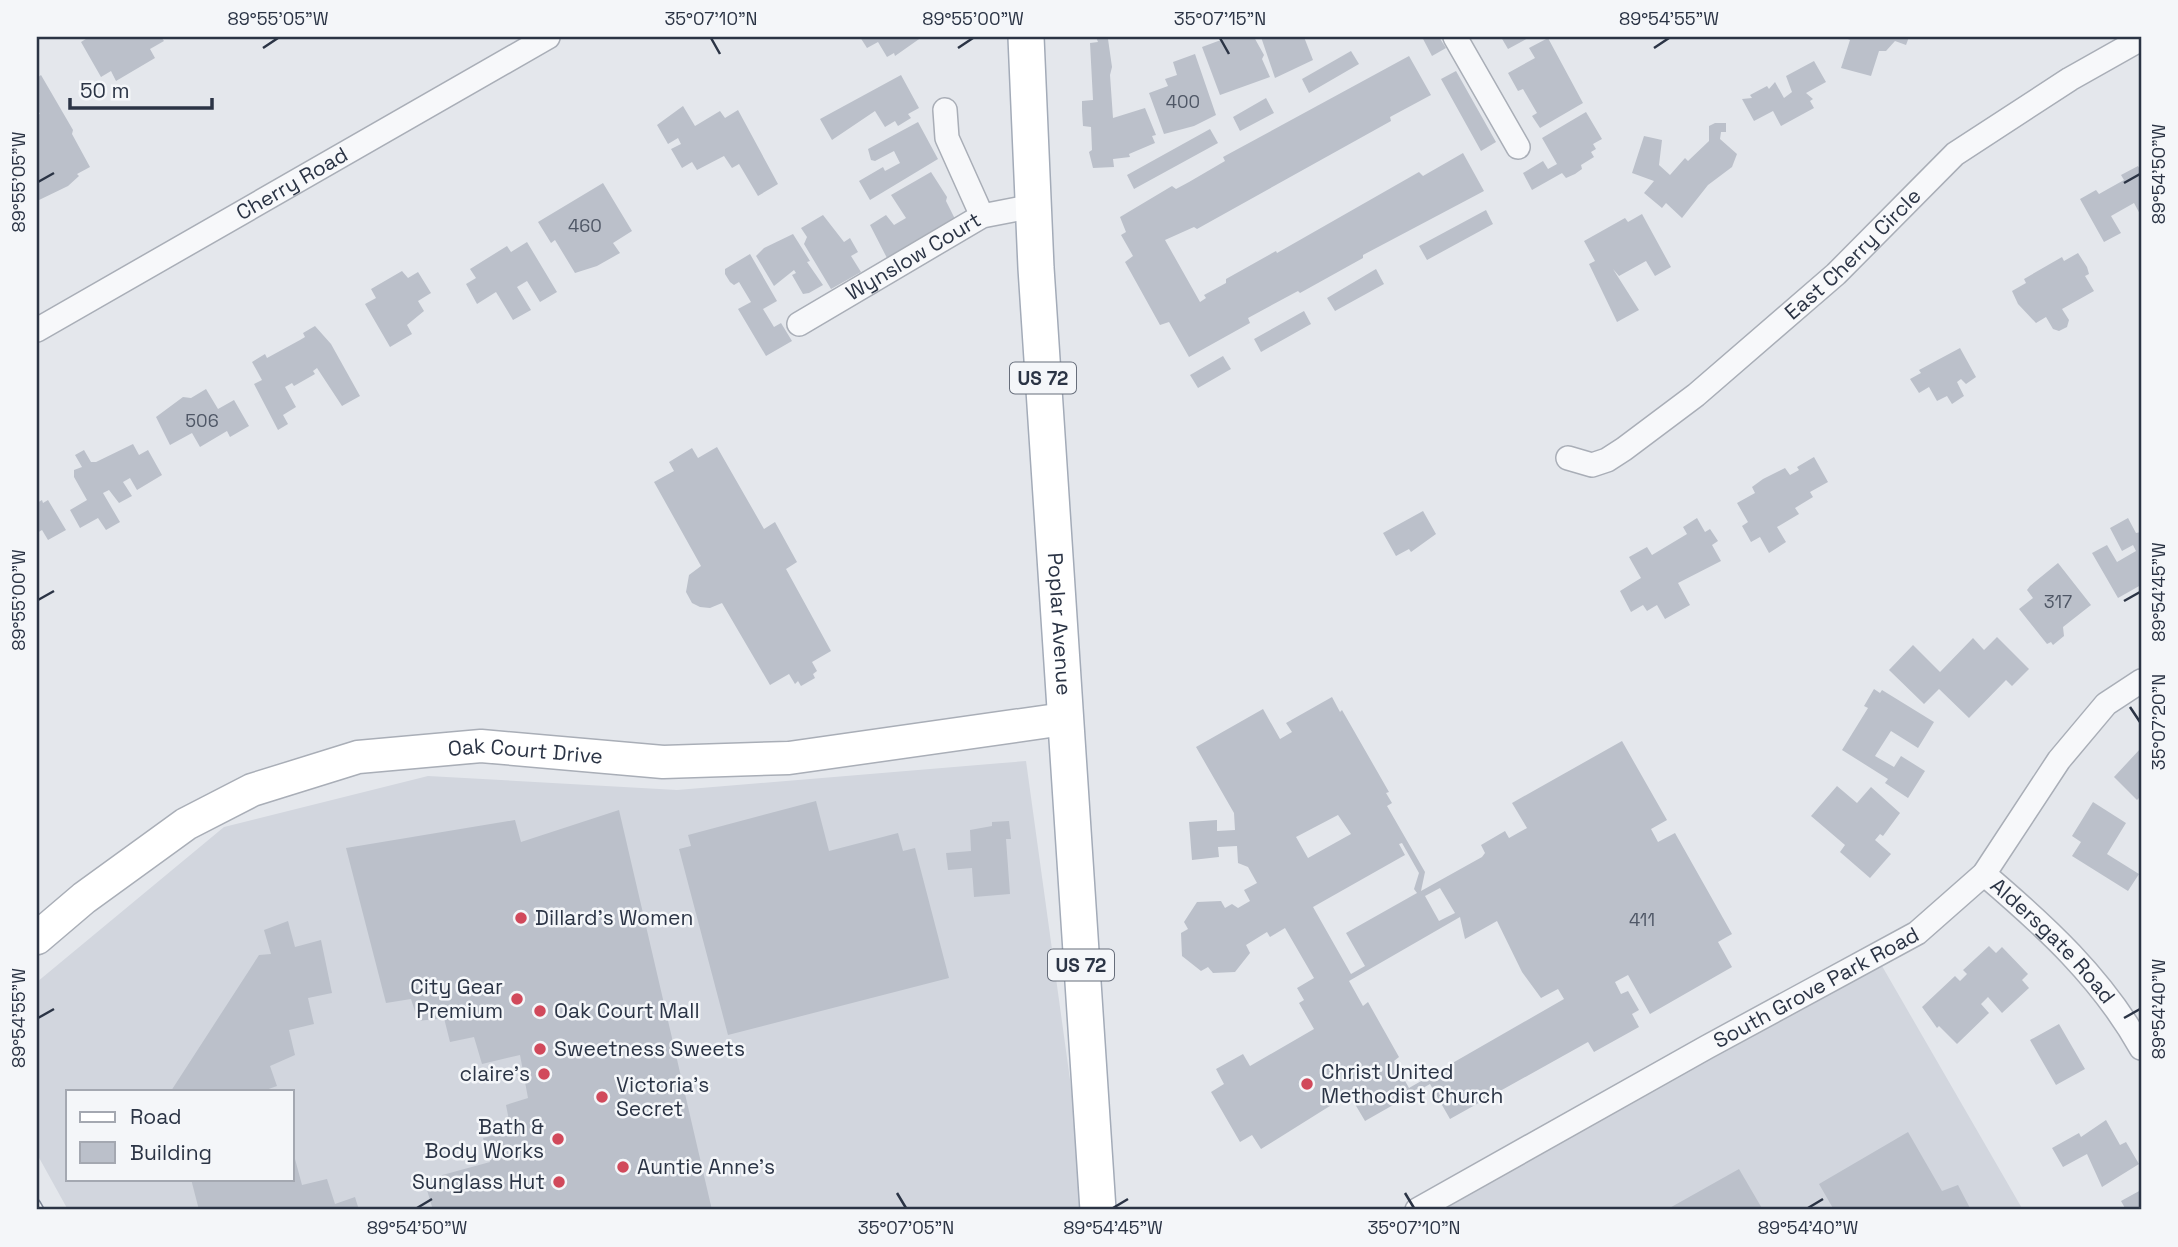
<svg xmlns="http://www.w3.org/2000/svg" width="2178" height="1247" font-family="'Space Grotesk',sans-serif">
<style>
.built{fill:#d2d6de;fill-rule:evenodd}
.building{fill:#bbc0ca;fill-rule:evenodd}
.lines{fill:none;stroke-linecap:round;stroke-linejoin:round}
.street-casing{stroke:#a9aeb7;stroke-width:26}
.secondary-casing{stroke:#a9aeb7;stroke-width:35}
.primary-casing{stroke:#a3abb8;stroke-width:38}
.street{stroke:#f7f8fa;stroke-width:23}
.secondary{stroke:#fff;stroke-width:32}
.primary{stroke:#fff;stroke-width:35}
.rail-casing{stroke:#7d8696;stroke-width:8}
.rail{stroke:#f4f6f9;stroke-width:5;stroke-dasharray:16;stroke-linecap:butt}
.ticks{fill:none;stroke:#2b3445;stroke-width:2.5}
.poi-dot{fill:#d1495b;stroke:#f4f6f9;stroke-width:2.5}
.labels{text-anchor:middle;stroke-width:5;stroke-linejoin:round;paint-order:stroke}
.number-label{font-size:18px;fill:#4f5766}
.shield{fill:#f4f6f9;stroke:#676e7b;stroke-width:2}
.shield-label{font-size:19px;font-weight:bold;fill:#2b3445}
.street-label{font-size:21px;fill:#2b3445;stroke:#f4f6f9}
.poi-label{font-size:21px;fill:#2b3445;stroke:#f4f6f9;text-anchor:start}
.neatline{fill:none;stroke:#2b3445;stroke-width:2.5}
.ticks-label{font-size:18px;text-anchor:middle;fill:#2b3445}
</style>
<rect width="100%" height="100%" fill="#e4e7ec"/>
<path class="built" d="M1026,761L1088,1210H68L37,1154V982L224,827L428,776L677,790ZM68,1091H292V1179H68Z
M1882,966L2023,1210H1414Z"/>
<path class="building" d="M89,37H161L164,41L150,49L155,58L116,81L111,71L101,77L81,42Z
M860,37H922L895,56L894,53L887,57L878,42L867,48Z
M1096,37H1113L1108,39L1112,67L1110,75L1113,118L1145,108L1156,135L1152,136L1155,143L1129,154L1130,157L1113,159L1114,167L1093,168L1089,152L1092,150L1091,127L1083,126L1082,110V101L1093,100L1090,43L1098,42Z
M1229,37H1254L1264,55L1262,59L1270,77L1220,95L1202,47Z
M1261,37H1304L1313,60L1275,78Z
M1422,37H1439L1446,48L1432,56Z
M1501,37H1530L1508,49Z
M1843,37H1909L1906,45L1895,41L1886,51H1879L1871,76L1841,68L1850,40Z
M1548,38L1583,103L1540,128L1532,116L1537,113L1523,89L1518,91L1508,73L1535,58L1529,48Z
M1351,51L1359,64L1309,93L1302,79Z
M1195,54L1216,115L1194,126L1164,134L1149,93L1168,86L1165,79L1177,75L1173,62Z
M1409,56L1431,95L1390,117L1391,121L1197,229L1194,227L1165,240L1200,302L1206,298L1204,295L1226,283V279L1276,251L1277,253L1419,172L1423,176L1463,153L1484,191L1363,255V258L1300,293L1298,291L1248,318L1250,323L1189,357L1169,322L1160,325L1125,262L1133,256L1121,235L1126,232L1120,217L1172,186L1176,189L1189,182L1225,161L1223,157Z
M1814,61L1826,82L1806,93L1813,99L1810,101L1814,108L1781,126L1773,111L1754,121L1742,99L1752,98L1750,95L1767,86L1769,89L1775,82L1784,98L1792,92L1786,76Z
M1456,71L1496,142L1481,151L1441,79Z
M41,75L73,130L72,134L90,167L77,174L79,176L68,186L37,201V115L40,114L37,108V78Z
M901,75L919,108L908,114L911,118L898,126L895,121L885,127L875,111L832,140L820,119Z
M1266,98L1274,113L1240,131L1233,117Z
M683,106L695,126L720,111L725,118L738,110L778,184L758,196L739,164L732,168L724,156L697,170L692,162L682,168L671,149L681,144L678,138L668,144L657,125Z
M1586,112L1602,139L1593,144L1596,149L1591,152L1594,157L1581,165L1582,169L1575,174L1566,178L1562,173L1532,190L1523,173L1543,161L1548,169L1557,164L1542,138Z
M918,122L938,159L870,200L859,181L883,167L885,171L900,163L894,151L875,161L871,160L868,149Z
M1715,123H1726V132H1721L1720,139L1737,154L1732,167L1708,185L1682,218L1666,203L1662,208L1644,193L1654,181L1632,173L1644,136L1662,140L1659,165L1670,175L1685,158L1688,161L1709,141V126Z
M1210,129L1218,143L1134,189L1127,175Z
M2138,166L2141,171V216L2134,203L2111,216L2121,233L2104,242L2080,199L2096,190L2099,194L2124,180L2121,175Z
M931,172L947,197L946,201L955,219L887,258L870,225L886,215L894,225L906,218L891,195Z
M603,183L632,231L613,243L620,253L597,266L575,273L555,240L551,243L538,222Z
M1486,210L1493,224L1427,260L1419,246Z
M1642,214L1671,267L1655,276L1646,261L1619,276L1613,269L1639,310L1617,322L1589,264L1595,261L1584,241L1625,218L1628,222Z
M823,215L844,242L850,238L858,252L851,256L861,272L831,289L804,244L807,237L801,228Z
M793,234L810,261L807,262L823,285L809,293L803,294L792,275L796,273L794,270L774,286L756,256L764,248Z
M527,242L557,292L540,302L527,281L517,287L531,310L513,320L496,292L477,304L466,284L476,278L470,269L507,246L511,252Z
M2078,253L2087,267L2089,274L2085,276L2094,291L2062,309L2069,320L2067,327L2059,331L2053,329L2046,317L2036,323L2018,304L2012,291L2026,283L2024,279L2062,257L2064,261Z
M750,254L777,301L763,309L774,327L781,323L792,341L766,356L738,309L751,302L739,282L734,285L730,282L725,274V269Z
M1376,269L1384,284L1335,311L1327,298Z
M402,271L408,278L418,272L431,293L418,301L424,311L407,325L412,334L390,347L365,304L376,298L371,289Z
M1304,311L1311,324L1261,352L1254,339Z
M315,326L331,344L360,396L342,406L317,368L313,371L315,374L294,386L292,383L285,387L296,407L283,415L288,424L278,430L254,384L262,380L252,362L265,354L267,358L300,340L305,337L303,333Z
M1960,348L1976,377L1966,384L1961,379L1957,382L1964,396L1952,404L1947,396L1937,401L1929,387L1919,393L1910,379L1921,373L1919,370Z
M1223,356L1231,369L1198,388L1190,375Z
M206,389L218,409L234,400L249,426L230,437L227,431L200,447L192,433L170,445L156,417L183,397L191,398Z
M133,444L139,455L148,450L162,475L137,490L130,478L123,482L132,496L119,503L109,490L103,493L120,522L106,530L98,518L80,528L70,510L87,500L74,477V470L82,467L75,455L84,450L91,462H96Z
M717,447L764,529L775,522L797,562L786,569L831,651L812,662L817,671L813,674L815,678L801,686L798,681L795,684L789,674L770,685L722,603L710,608L700,607L692,603L686,592L689,575L701,566L654,482L674,471L669,462L692,448L698,458Z
M1814,457L1828,482L1810,492L1813,497L1795,508L1799,514L1777,527L1786,542L1769,553L1760,537L1751,542L1742,526L1748,522L1737,503L1755,493L1752,487L1763,479L1785,468L1790,475L1799,470L1797,467Z
M42,500L43,503L48,500L66,530L48,540L42,530L37,533V503Z
M1423,511L1436,534L1411,552L1409,549L1396,556L1383,533Z
M1697,518L1705,532L1710,529L1718,541L1712,545L1721,561L1678,583L1690,605L1665,619L1657,605L1647,611L1643,605L1631,612L1620,591L1641,578L1629,557L1647,547L1652,555L1687,534L1683,527Z
M2128,518L2136,533L2141,532V585L2118,598L2092,553L2107,545L2117,562L2136,551L2133,545L2122,551L2110,528Z
M2058,563L2091,605L2063,627L2064,636L2053,645L2051,642L2047,644L2019,609L2033,598L2027,590L2030,586Z
M1997,637L2029,669L2012,686L2006,680L1969,718L1939,689L1924,704L1889,670L1913,645L1940,672L1973,638L1984,650Z
M1874,689L1880,693L1882,690L1934,722L1918,748L1891,731L1875,756L1894,767L1901,756L1925,771L1908,798L1885,783L1888,779L1842,750L1868,708L1864,706Z
M1332,697L1340,712L1342,710L1389,792L1386,793L1392,803L1387,806L1425,872L1421,891L1482,857L1485,853L1481,845L1505,831L1509,838L1527,828L1512,803L1622,741L1667,820L1651,829L1658,842L1675,833L1732,934L1718,942L1732,967L1650,1014L1628,975L1615,982L1621,994L1628,991L1639,1010L1632,1014L1639,1027L1594,1052L1588,1042L1450,1119L1430,1084L1365,1121L1349,1094L1261,1149L1252,1135L1240,1142L1211,1092L1224,1084L1216,1069L1243,1054L1250,1066L1314,1029L1299,1003L1304,1000L1297,988L1314,978L1285,928L1270,937L1267,932L1246,945L1250,953L1235,972L1213,973L1208,967L1201,971L1182,956L1181,933L1188,929L1184,922L1197,902L1221,901L1225,908L1232,904L1238,908L1250,901L1244,890L1257,883L1248,867L1238,863L1237,846L1218,847L1219,857L1192,860L1189,822L1217,820V831L1235,830L1234,813L1196,747L1263,709L1280,739L1292,732L1286,723ZM1338,815L1351,834L1308,858L1296,837ZM1402,843L1419,873L1414,889L1417,893L1346,933L1365,966L1351,974L1313,907L1405,855L1399,844ZM1440,888L1455,913L1439,921L1425,896ZM1460,917L1465,939L1497,921L1522,972L1541,998L1558,989L1564,999L1409,1088L1394,1061L1399,1057L1368,1002L1363,1006L1349,981Z
M2141,748V796L2137,800L2114,777Z
M1837,786L1857,803L1871,787L1900,813L1883,836L1880,834L1875,840L1891,854L1870,878L1840,852L1845,845L1811,816Z
M816,801L829,851L898,833L903,851L915,848L949,978L728,1035L679,849L691,846L688,835Z
M2093,802L2126,823L2107,854L2139,874L2128,891L2072,856L2081,842L2072,836Z
M619,810L712,1210H433L424,1180L490,1162L483,1138L511,1131L506,1105L528,1098L520,1055L482,1064L474,1037L450,1042L444,1018L418,1021L411,999L386,1003L346,848L515,820L521,842Z
M1009,821L1011,839H1006L1010,894L974,897L972,868L948,870L946,853L971,851L970,830L992,826V822Z
M288,921L295,947L321,940L332,993L308,998L314,1024L289,1030L295,1055L270,1066L277,1086L263,1091H171L259,955L271,954L264,930Z
M1989,946L1996,953L2002,947L2028,974L2022,980L2029,988L2002,1013L1988,997L1981,1004L1989,1013L1957,1044L1939,1026L1937,1028L1922,1007L1955,976L1960,981L1967,974L1963,970Z
M2059,1024L2085,1069L2056,1085L2030,1040Z
M2106,1120L2120,1145L2126,1142L2139,1164L2102,1187L2087,1154L2063,1167L2052,1148L2079,1133L2081,1137Z
M1908,1132L1942,1191L1958,1185L1971,1210H1834L1819,1184Z
M295,1159L302,1185L327,1179L335,1204L355,1197L359,1210H199L191,1179H292V1160Z
M1739,1169L1763,1210H1666Z
M2141,1190V1210H2126L2121,1201Z"/>
<g class="lines">
<g class="street-casing">
<g id="street">
<path d="M1455,37L1518,147"/>
<path d="M945,110L947,138L982,216"/>
<path id="s1" d="M799,324L982,216L1033,206"/>
<path id="s2" d="M37,330L548,37"/>
<path id="s3" d="M1568,458L1592,465L1607,460L1624,449L1696,395L1836,274L1955,154L2070,79L2141,39"/>
<path id="s4" d="M1984,874C2045,926 2102,978 2141,1048"/>
<path id="s5" d="M1417,1210L1707,1047L1917,933L1984,874L2059,760L2106,704L2141,681"/>
</g>
</g>
<g class="secondary-casing">
<g id="secondary">
<path id="s6" d="M37,938L84,898L186,824L252,790L358,757L481,746L663,762L789,758L1064,719"/>
</g>
</g>
<g class="primary-casing">
<g id="primary">
<path id="s7" d="M1026,37L1036,268L1098,1210"/>
</g>
</g>
<use href="#street" class="street"/>
<use href="#secondary" class="secondary"/>
<use href="#primary" class="primary"/>
<g class="rail-casing">
<path id="rail" d="M37,1203L41,1210"/>
</g>
<use href="#rail" class="rail"/>
</g>
<path class="ticks" d="M711,38L720,54M1220,38L1229,54M263,48L278,38M958,48L973,38M1654,48L1669,38M38,182L54,173M2124,183L2140,174M38,600L54,591M2124,601L2140,592M2130,707L2140,722M38,1018L54,1009M2124,1018L2140,1009M897,1193L906,1208M1405,1193L1414,1208M417,1208L432,1199M1113,1208L1128,1199M1808,1208L1823,1199"/>
<g class="poi-dot">
<circle cx="521" cy="918" r="7"/>
<circle cx="517" cy="999" r="7"/>
<circle cx="540" cy="1011" r="7"/>
<circle cx="540" cy="1049" r="7"/>
<circle cx="544" cy="1074" r="7"/>
<circle cx="1307" cy="1084" r="7"/>
<circle cx="602" cy="1097" r="7"/>
<circle cx="558" cy="1139" r="7"/>
<circle cx="623" cy="1167" r="7"/>
<circle cx="559" cy="1182" r="7"/>
</g>
<g class="labels">
<g class="number-label">
<text x="1183" y="108">400</text>
<text x="585" y="232">460</text>
<text x="202" y="427">506</text>
<text x="2058" y="608">317</text>
<text x="1642" y="926">411</text>
</g>
<g class="shield">
<rect x="1010" y="362.5" width="66" height="31" rx="5"/>
<rect x="1048" y="949.5" width="66" height="31" rx="5"/>
</g>
<g class="shield-label">
<text x="1043" y="385">US 72</text>
<text x="1081" y="972">US 72</text>
</g>
<g class="street-label">
<text dy="7" stroke="none"><textPath href="#s2" startOffset="294">Cherry Road</textPath></text>
<text dy="7" stroke="none"><textPath href="#s3" startOffset="362">East Cherry Circle</textPath></text>
<text dy="7" stroke="none"><textPath href="#s1" startOffset="133">Wynslow Court</textPath></text>
<text dy="7" stroke="none"><textPath href="#s7" startOffset="588">Poplar Avenue</textPath></text>
<text dy="7" stroke="none"><textPath href="#s6" startOffset="541">Oak Court Drive</textPath></text>
<text dy="7" stroke="none"><textPath href="#s4" startOffset="96">Aldersgate Road</textPath></text>
<text dy="7" stroke="none"><textPath href="#s5" startOffset="457">South Grove Park Road</textPath></text>
</g>
<g class="poi-label">
<text x="535" y="925">Dillard's Women</text>
<text x="503" y="994" text-anchor="end">City Gear<tspan x="503" dy="24">Premium</tspan></text>
<text x="554" y="1018">Oak Court Mall</text>
<text x="554" y="1056">Sweetness Sweets</text>
<text x="1321" y="1079">Christ United<tspan x="1321" dy="24">Methodist Church</tspan></text>
<text x="530" y="1081" text-anchor="end">claire's</text>
<text x="616" y="1092">Victoria's<tspan x="616" dy="24">Secret</tspan></text>
<text x="544" y="1134" text-anchor="end">Bath &amp;<tspan x="544" dy="24">Body Works</tspan></text>
<text x="637" y="1174">Auntie Anne's</text>
<text x="545" y="1189" text-anchor="end">Sunglass Hut</text>
</g>
</g>
<rect width="2178" height="1247" fill="none" stroke="#f4f6f9" stroke-width="77"/>
<rect x="66" y="1090" width="228" height="91" fill="#f4f6f9" stroke="#a4a8b1" stroke-width="2"/>
<rect x="80" y="1112" width="35" height="10" fill="#ffffff" stroke="#a4a8b1" stroke-width="2"/>
<text x="130" y="1124" font-size="21" fill="#2b3445">Road</text>
<rect x="80" y="1142" width="35" height="21" fill="#bbc0ca" stroke="#a4a8b1" stroke-width="2"/>
<text x="130" y="1160" font-size="21" fill="#2b3445">Building</text>
<path d="M70 98v10h142v-10" fill="none" stroke="#2b3445" stroke-width="3.5"/>
<text x="80" y="98" font-size="21" fill="#2b3445" stroke="#f4f6f9" stroke-width="5" paint-order="stroke">50 m</text>
<rect x="38" y="38" width="2102" height="1170" class="neatline"/>
<g class="ticks-label">
<text x="278" y="25">89°55'05"W</text>
<text x="711" y="25">35°07'10"N</text>
<text x="973" y="25">89°55'00"W</text>
<text x="1220" y="25">35°07'15"N</text>
<text x="1669" y="25">89°54'55"W</text>
<text transform="translate(2159 174) rotate(-90)" y="6">89°54'50"W</text>
<text transform="translate(19 182) rotate(-90)" y="6">89°55'05"W</text>
<text transform="translate(2159 592) rotate(-90)" y="6">89°54'45"W</text>
<text transform="translate(19 600) rotate(-90)" y="6">89°55'00"W</text>
<text transform="translate(2159 722) rotate(-90)" y="6">35°07'20"N</text>
<text transform="translate(2159 1009) rotate(-90)" y="6">89°54'40"W</text>
<text transform="translate(19 1018) rotate(-90)" y="6">89°54'55"W</text>
<text x="417" y="1234">89°54'50"W</text>
<text x="906" y="1234">35°07'05"N</text>
<text x="1113" y="1234">89°54'45"W</text>
<text x="1414" y="1234">35°07'10"N</text>
<text x="1808" y="1234">89°54'40"W</text>
</g>
</svg>
